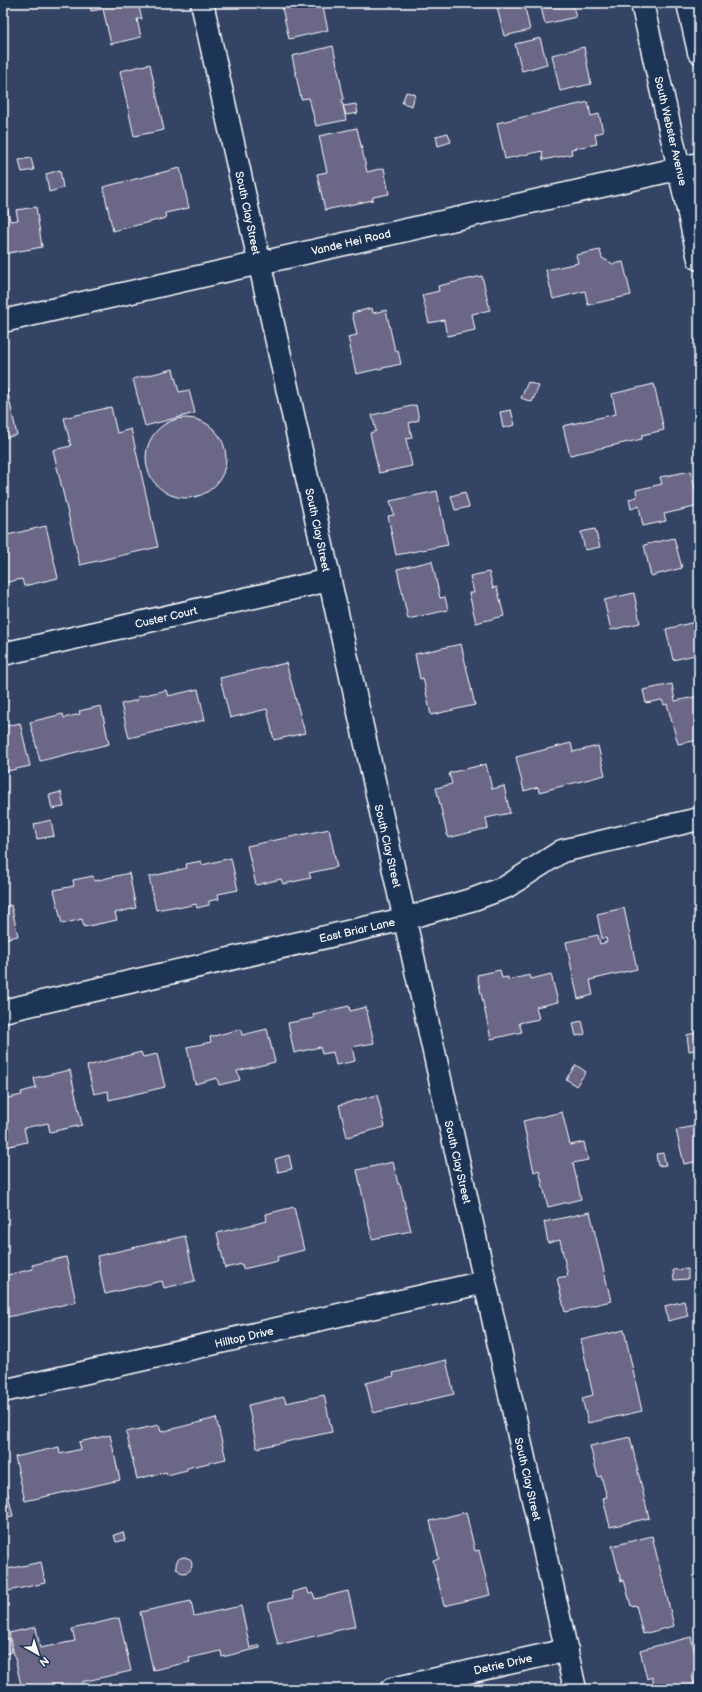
<svg xmlns="http://www.w3.org/2000/svg" width="702" height="1692" font-family="'Balsamiq Sans',sans-serif">
<style>
.building{fill:#6a6786;stroke:#fff}
.lines{fill:none;stroke-linecap:round;stroke-linejoin:round}
.minor-casing{stroke:#fff;stroke-width:25}
.major-casing{stroke:#fff;stroke-width:25}
.minor{stroke:#1d3557;stroke-width:22}
.major{stroke:#1d3557;stroke-width:22}
.labels{text-anchor:middle;stroke-width:4;stroke-linejoin:round;paint-order:stroke}
.street-label{font-size:11px;fill:#fff;stroke:#1d3557}
</style>
<rect width="100%" height="100%" fill="#344465"/>
<filter id="ink" filterUnits="userSpaceOnUse"><feTurbulence type="fractalNoise" baseFrequency=".025" numOctaves="2"/><feDisplacementMap in="SourceGraphic" scale="8" xChannelSelector="R" yChannelSelector="G"/><feConvolveMatrix kernelMatrix="1 2 1 2 8 2 1 2 1" color-interpolation-filters="sRGB"/></filter>
<g filter="url(#ink)">
<path class="building" d="M90,3H138L142,19H137L141,37L111,44L103,9L91,11Z
M281,3H322L328,30L289,39Z
M511,3H524L530,30L504,36L497,7Z
M540,3H572L576,17L545,24Z
M540,38L547,64L522,71L515,44Z
M333,46L344,99L342,100L346,120L316,126L309,98L301,99L292,56Z
M584,47L591,84L560,91L552,55Z
M150,64L164,130L134,136L120,71Z
M406,92L415,94L412,106L402,103Z
M588,102L591,116L599,114L603,132L595,134L597,144L571,149L572,154L543,160L542,151L505,159L497,123Z
M356,104L358,113L346,115L343,106Z
M357,128L367,172L384,168L389,194L373,197V200L325,210L317,174L327,172L319,136Z
M448,133L451,142L438,146L436,136Z
M31,158L34,170L22,172L19,160Z
M180,168L189,208L165,213L166,218L113,231L103,187Z
M60,170L63,188L49,192L46,174Z
M7,206L10,221L18,220L16,210L36,207L42,247L3,254V207Z
M600,250L602,258L613,264L623,262L631,295L588,305L585,291L553,299L546,270L578,263L576,255Z
M482,276L490,310L472,314L475,330L447,336L444,320L429,323L422,295L439,291L438,286Z
M372,308L373,313L386,310L395,351L398,350L401,364L356,374L348,337L357,335L352,313Z
M173,369L179,392L189,390L195,413L145,426L133,379Z
M528,382L539,386L532,402L521,398Z
M654,384L664,430L642,435V439L570,455L563,426L616,414L612,394Z
M7,389L17,435L3,438V390Z
M416,405L419,420L409,423L412,438L406,439L412,466L379,473L370,433L376,431L372,415Z
M111,407L117,433L131,429L158,547L80,565L53,450L71,446L64,418Z
M511,410L515,425L503,428L500,412Z
M146 458a40 40 0 1 1 80 0a40 40 0 1 1-80 0Z
M691,471L699,506L664,514L666,521L643,526L639,506L631,509L629,499L637,497L636,490L662,484L660,477Z
M437,491L448,545L396,555L388,516L394,515L390,501Z
M465,492L469,507L455,510L451,496Z
M46,526L58,578L24,586L22,579L3,583V536Z
M595,529L600,547L585,550L581,532Z
M674,538L682,568L651,576L644,545Z
M432,561L440,598L445,597L448,610L408,619L397,569Z
M489,572L493,588L497,587L504,616L476,623L469,593H474L470,576Z
M634,593L640,623L611,630L604,600Z
M699,621V654L673,660L666,629Z
M461,644L475,705L431,715L423,678L420,679L415,654Z
M286,663L305,733L274,740L267,709L230,718L220,678Z
M672,684L675,701L699,696V740L678,744L667,704L664,705L662,700L646,703L643,690Z
M198,689L205,720L129,738L121,704L138,700L137,697L166,690L168,696Z
M101,706L109,744L40,761L30,722L63,714L64,718L80,714L79,711Z
M20,723L30,766L3,772V727Z
M571,743L573,752L598,746L605,775L539,792L538,787L524,791L516,757Z
M486,764L492,789L504,786L510,813L486,818L488,828L448,838L436,788L452,784L449,773Z
M61,792L64,807L52,809L49,795Z
M51,820L54,836L37,839L34,824Z
M329,829L337,867L309,873L311,878L283,884L281,879L256,885L247,846Z
M231,858L238,890L218,894L219,899L209,901V905L197,908L196,904L178,908V906L156,910L149,877L187,868L186,864L201,861L202,865Z
M129,873L136,908L115,913L117,920L84,927L82,919L62,924L54,890L74,886L73,880L93,876L94,881Z
M11,905L18,936L4,939L5,944H3V907Z
M624,908L637,969L590,980L593,995L578,999L566,942L598,935L600,944L607,942L606,938L602,939L597,914Z
M500,970L502,978L508,977V980L530,975L531,979L551,974L558,1002L536,1007L539,1019L519,1023L522,1032L491,1039L477,975Z
M349,1006L350,1011L366,1007L374,1043L352,1047L355,1061L336,1065L333,1052L322,1054L320,1047L294,1053L288,1023L314,1018L313,1014Z
M582,1021L585,1034L576,1036L573,1023Z
M241,1029L242,1035L267,1029L275,1062L237,1071L240,1080L219,1085L217,1078L195,1084L187,1047L211,1042L210,1037Z
M699,1032V1049L689,1051L687,1035Z
M141,1052L143,1057L157,1054L165,1087L109,1100L108,1091L94,1094L87,1066Z
M576,1065L586,1072L576,1086L566,1079Z
M70,1070L82,1125L50,1132L48,1123L24,1128L27,1142L5,1147L3,1135V1099L22,1095L21,1092L36,1088L34,1078Z
M377,1095L385,1127L347,1137L339,1105Z
M562,1112L570,1145L584,1142L588,1160L573,1163L581,1199L548,1207L539,1170L534,1172L523,1121Z
M699,1125V1161L684,1164L676,1130Z
M663,1153L666,1165L658,1166L656,1154Z
M289,1155L292,1169L278,1172L275,1159Z
M393,1162L398,1184H400L411,1231L372,1239L357,1170Z
M294,1207L304,1250L277,1257L278,1261L243,1269L242,1264L225,1268L217,1233L267,1221L266,1214Z
M590,1212L611,1301L565,1312L557,1278L568,1276L560,1240L548,1243L544,1222Z
M185,1236L195,1281L164,1288L162,1281L105,1294L97,1256Z
M66,1257L76,1302L3,1318V1276L33,1269L32,1265Z
M688,1269V1279L674,1280L673,1270Z
M684,1301L688,1316L668,1321L665,1306Z
M624,1330L642,1411L588,1423L582,1398L593,1395L581,1340Z
M446,1360L454,1394L373,1413L366,1383L394,1376L393,1373Z
M324,1395L332,1432L257,1448L248,1405L284,1397L286,1403Z
M216,1418L226,1459L187,1468V1470L167,1475L166,1472L137,1479L126,1432L159,1425L161,1432Z
M110,1435L120,1480L25,1501L15,1457L59,1447L60,1454L81,1449L79,1442Z
M630,1437L649,1518L610,1527L603,1498L607,1497L601,1476L598,1477L590,1446Z
M3,1472L13,1516L3,1518Z
M466,1512L475,1551L479,1550L490,1595L444,1606L433,1560L439,1559L430,1521Z
M123,1532L125,1540L116,1542L114,1535Z
M652,1536L674,1626L643,1634L636,1605L631,1606L624,1580L621,1581L612,1546Z
M176 1565a8 8 0 1 1 16 0a8 8 0 1 1-16 0Z
M41,1562L45,1583L3,1592V1570Z
M307,1588L309,1594L313,1593L315,1599L348,1591L356,1626L278,1645L268,1603L293,1598L292,1592Z
M191,1601L194,1616L241,1606L250,1648L260,1645V1648L222,1657L221,1651L189,1658L190,1662L153,1670L140,1612Z
M119,1618L131,1671L82,1682L83,1688L79,1689H22L9,1633L36,1627L40,1648L75,1641L72,1629Z
M691,1637L699,1671L692,1674L695,1689H655L652,1677L647,1679L640,1650Z
M9,1638L12,1652L4,1654L3,1640Z"/>
<g class="lines">
<g class="minor-casing">
<path id="minor" d="M202,3L575,1689
M3,321L699,164
M3,654L329,580
M3,1011L404,919L474,899L506,887L562,851L699,819
M3,1391L485,1282
M392,1689L567,1650"/>
</g>
<g class="major-casing">
<path id="major" d="M642,3L699,259
M688,3L699,52"/>
</g>
<use href="#minor" class="minor"/>
<use href="#major" class="major"/>
</g>
</g>
<g class="labels">
<g class="street-label">
<text transform="translate(671 131) rotate(77)" y="4">South Webster Avenue</text>
<text transform="translate(248 213) rotate(78)" y="4">South Clay Street</text>
<text transform="translate(351 242) rotate(-13)" y="4">Vande Hei Road</text>
<text transform="translate(318 530) rotate(78)" y="4">South Clay Street</text>
<text transform="translate(166 617) rotate(-13)" y="4">Custer Court</text>
<text transform="translate(388 846) rotate(77)" y="4">South Clay Street</text>
<text transform="translate(357 930) rotate(-13)" y="4">East Briar Lane</text>
<text transform="translate(458 1162) rotate(77)" y="4">South Clay Street</text>
<text transform="translate(244 1337) rotate(-13)" y="4">Hilltop Drive</text>
<text transform="translate(528 1479) rotate(77)" y="4">South Clay Street</text>
<text transform="translate(503 1664) rotate(-13)" y="4">Detrie Drive</text>
</g>
</g>
<rect width="702" height="1692" fill="none" stroke="#1d3557" stroke-width="16"/>
<rect x="8" y="8" width="686" height="1676" fill="none" stroke="#fff" stroke-width="1.5" filter="url(#ink)"/>
<g transform="translate(38 1654) rotate(141)" stroke="#1d3557" stroke-width="3" paint-order="stroke">
<path d="M0-3L7 15L0 10L-7 15Z" fill="#ffffff"/>
<text y="-6" font-size="11" font-weight="bold" text-anchor="middle" fill="#ffffff">N</text>
</g>
</svg>
